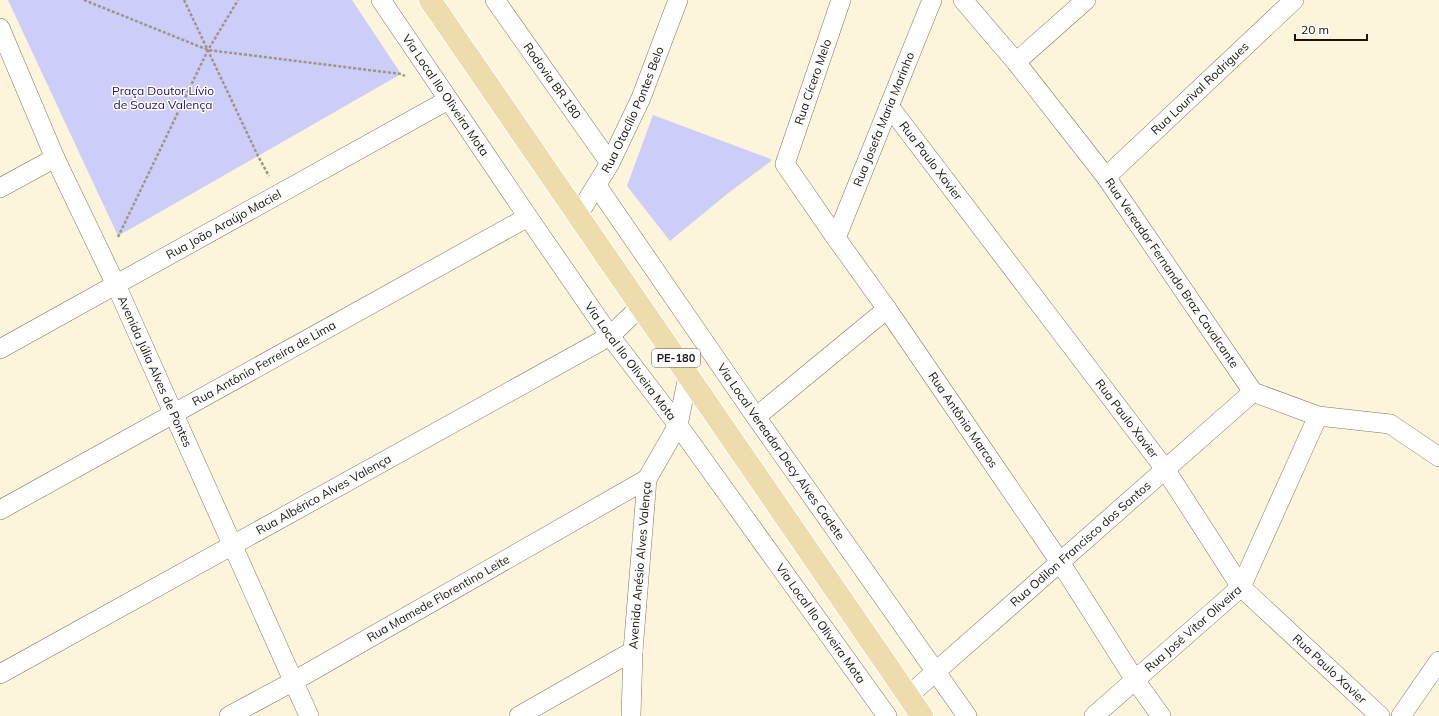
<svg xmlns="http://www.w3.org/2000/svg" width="1439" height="716" font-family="Mulish,sans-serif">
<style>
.green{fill:#cccdf8}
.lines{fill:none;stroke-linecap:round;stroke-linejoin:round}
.minor-casing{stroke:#7f7762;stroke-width:20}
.primary-casing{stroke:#fff;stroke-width:24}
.path{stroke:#9d9685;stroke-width:2.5;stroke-dasharray:3 2;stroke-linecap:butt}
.minor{stroke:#fff;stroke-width:19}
.primary{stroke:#efdcac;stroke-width:22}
.labels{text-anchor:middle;stroke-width:3;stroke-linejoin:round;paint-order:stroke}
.shield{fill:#fff;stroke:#5d5b56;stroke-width:1}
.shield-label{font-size:11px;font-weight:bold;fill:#18150d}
.street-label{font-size:12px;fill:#18150d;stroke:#fff}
.park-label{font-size:12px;fill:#280d6f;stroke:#fff}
</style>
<rect width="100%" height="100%" fill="#fdf4dc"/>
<path class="green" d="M8,0H352L401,74L118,236Z
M653,115L771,159V161L727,194L670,241L627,186Z"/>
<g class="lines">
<g class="minor-casing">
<g id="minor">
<path id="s1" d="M381,0L528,217L610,336L678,425L887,716"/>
<path id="s2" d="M495,0L610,163"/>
<path id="s3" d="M841,0L785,164L836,238L887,309L1060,562L1135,680L1161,716"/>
<path id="s4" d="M963,0L1016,62L1106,177L1253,392L1318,416L1390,424L1439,457"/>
<path id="s5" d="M0,28L55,158L116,285L309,716"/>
<path d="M1016,62L1086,0"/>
<path id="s6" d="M889,106L1165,469L1241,587L1380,716"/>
<path id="s7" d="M1106,177L1294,0"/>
<path id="s8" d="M597,186L756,417L967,716"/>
<path d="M0,188L55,158"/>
<path id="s9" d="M578,215L610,163L641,98L678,0"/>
<path id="s10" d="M836,238L932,0"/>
<path id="s11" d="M0,349L448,100"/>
<path d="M756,417L887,309"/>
<path id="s12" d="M0,510L528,217"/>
<path id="s13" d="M0,674L610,336L640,307"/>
<path id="s14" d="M908,696L1253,392"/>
<path id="s15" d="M229,716L294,681L647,479"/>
<path d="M519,716L633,651"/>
<path id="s16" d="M631,716L633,651L647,479L678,425L688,376"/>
<path id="s17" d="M1094,716L1241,587L1318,416"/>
<path d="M1401,716L1439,661"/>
</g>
</g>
<g class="primary-casing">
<path id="primary" d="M430,0L922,716"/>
</g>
<path class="path" d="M84,0L208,50L401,74L405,76
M184,0L258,156L269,176
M118,237L208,50L238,0"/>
<use href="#minor" class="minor"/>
<use href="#primary" class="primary"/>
</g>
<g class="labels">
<rect class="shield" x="652" y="349" width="48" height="18" rx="3"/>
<g class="shield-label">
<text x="676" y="362">PE-180</text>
</g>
<g class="street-label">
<text dy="4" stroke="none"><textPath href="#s2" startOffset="99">Rodovia BR 180</textPath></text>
<text transform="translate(813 82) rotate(-71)" y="4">Rua Cícero Melo</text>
<text dy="4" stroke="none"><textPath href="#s7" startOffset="129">Rua Lourival Rodrigues</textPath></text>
<text dy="4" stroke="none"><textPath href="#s1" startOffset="115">Via Local Ilo Oliveira Mota</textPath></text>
<text dy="4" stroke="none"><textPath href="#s9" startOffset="119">Rua Otacílio Pontes Belo</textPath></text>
<text dy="4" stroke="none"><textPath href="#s10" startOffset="128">Rua Josefa Maria Marinho</textPath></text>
<text dy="4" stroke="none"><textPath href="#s6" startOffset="69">Rua Paulo Xavier</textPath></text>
<text dy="4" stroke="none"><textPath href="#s11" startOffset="256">Rua João Araújo Maciel</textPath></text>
<text dy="4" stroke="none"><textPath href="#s4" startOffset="344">Rua Vereador Fernando Braz Cavalcante</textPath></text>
<text dy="4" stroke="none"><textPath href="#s1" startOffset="439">Via Local Ilo Oliveira Mota</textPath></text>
<text dy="4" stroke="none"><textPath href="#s12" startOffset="302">Rua Antônio Ferreira de Lima</textPath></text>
<text dy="4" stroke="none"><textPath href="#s5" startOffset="377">Avenida Júlia Alves de Pontes</textPath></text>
<text dy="4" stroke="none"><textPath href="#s6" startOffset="393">Rua Paulo Xavier</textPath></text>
<text dy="4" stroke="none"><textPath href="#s3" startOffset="485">Rua Antônio Marcos</textPath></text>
<text dy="4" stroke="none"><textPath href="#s8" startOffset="323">Via Local Vereador Decy Alves Cadete</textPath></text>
<text dy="4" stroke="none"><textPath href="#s13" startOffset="370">Rua Albérico Alves Valença</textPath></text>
<text dy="4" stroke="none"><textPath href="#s14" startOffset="230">Rua Odilon Francisco dos Santos</textPath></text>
<text dy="4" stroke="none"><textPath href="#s16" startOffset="151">Avenida Anésio Alves Valença</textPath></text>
<text dy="4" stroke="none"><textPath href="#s15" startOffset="240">Rua Mamede Florentino Leite</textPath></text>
<text dy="4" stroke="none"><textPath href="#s1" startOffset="763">Via Local Ilo Oliveira Mota</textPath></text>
<text dy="4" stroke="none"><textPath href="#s17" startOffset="132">Rua José Vitor Oliveira</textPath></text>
<text dy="4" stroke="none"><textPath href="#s6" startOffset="717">Rua Paulo Xavier</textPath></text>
</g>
<g class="park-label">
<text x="163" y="95">Praça Doutor Lívio<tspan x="163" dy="14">de Souza Valença</tspan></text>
</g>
</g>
<path d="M1295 34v6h72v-6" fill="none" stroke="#18150d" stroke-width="2"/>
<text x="1301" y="34" font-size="12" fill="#18150d" stroke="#ffffff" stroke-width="3" paint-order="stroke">20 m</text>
</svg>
